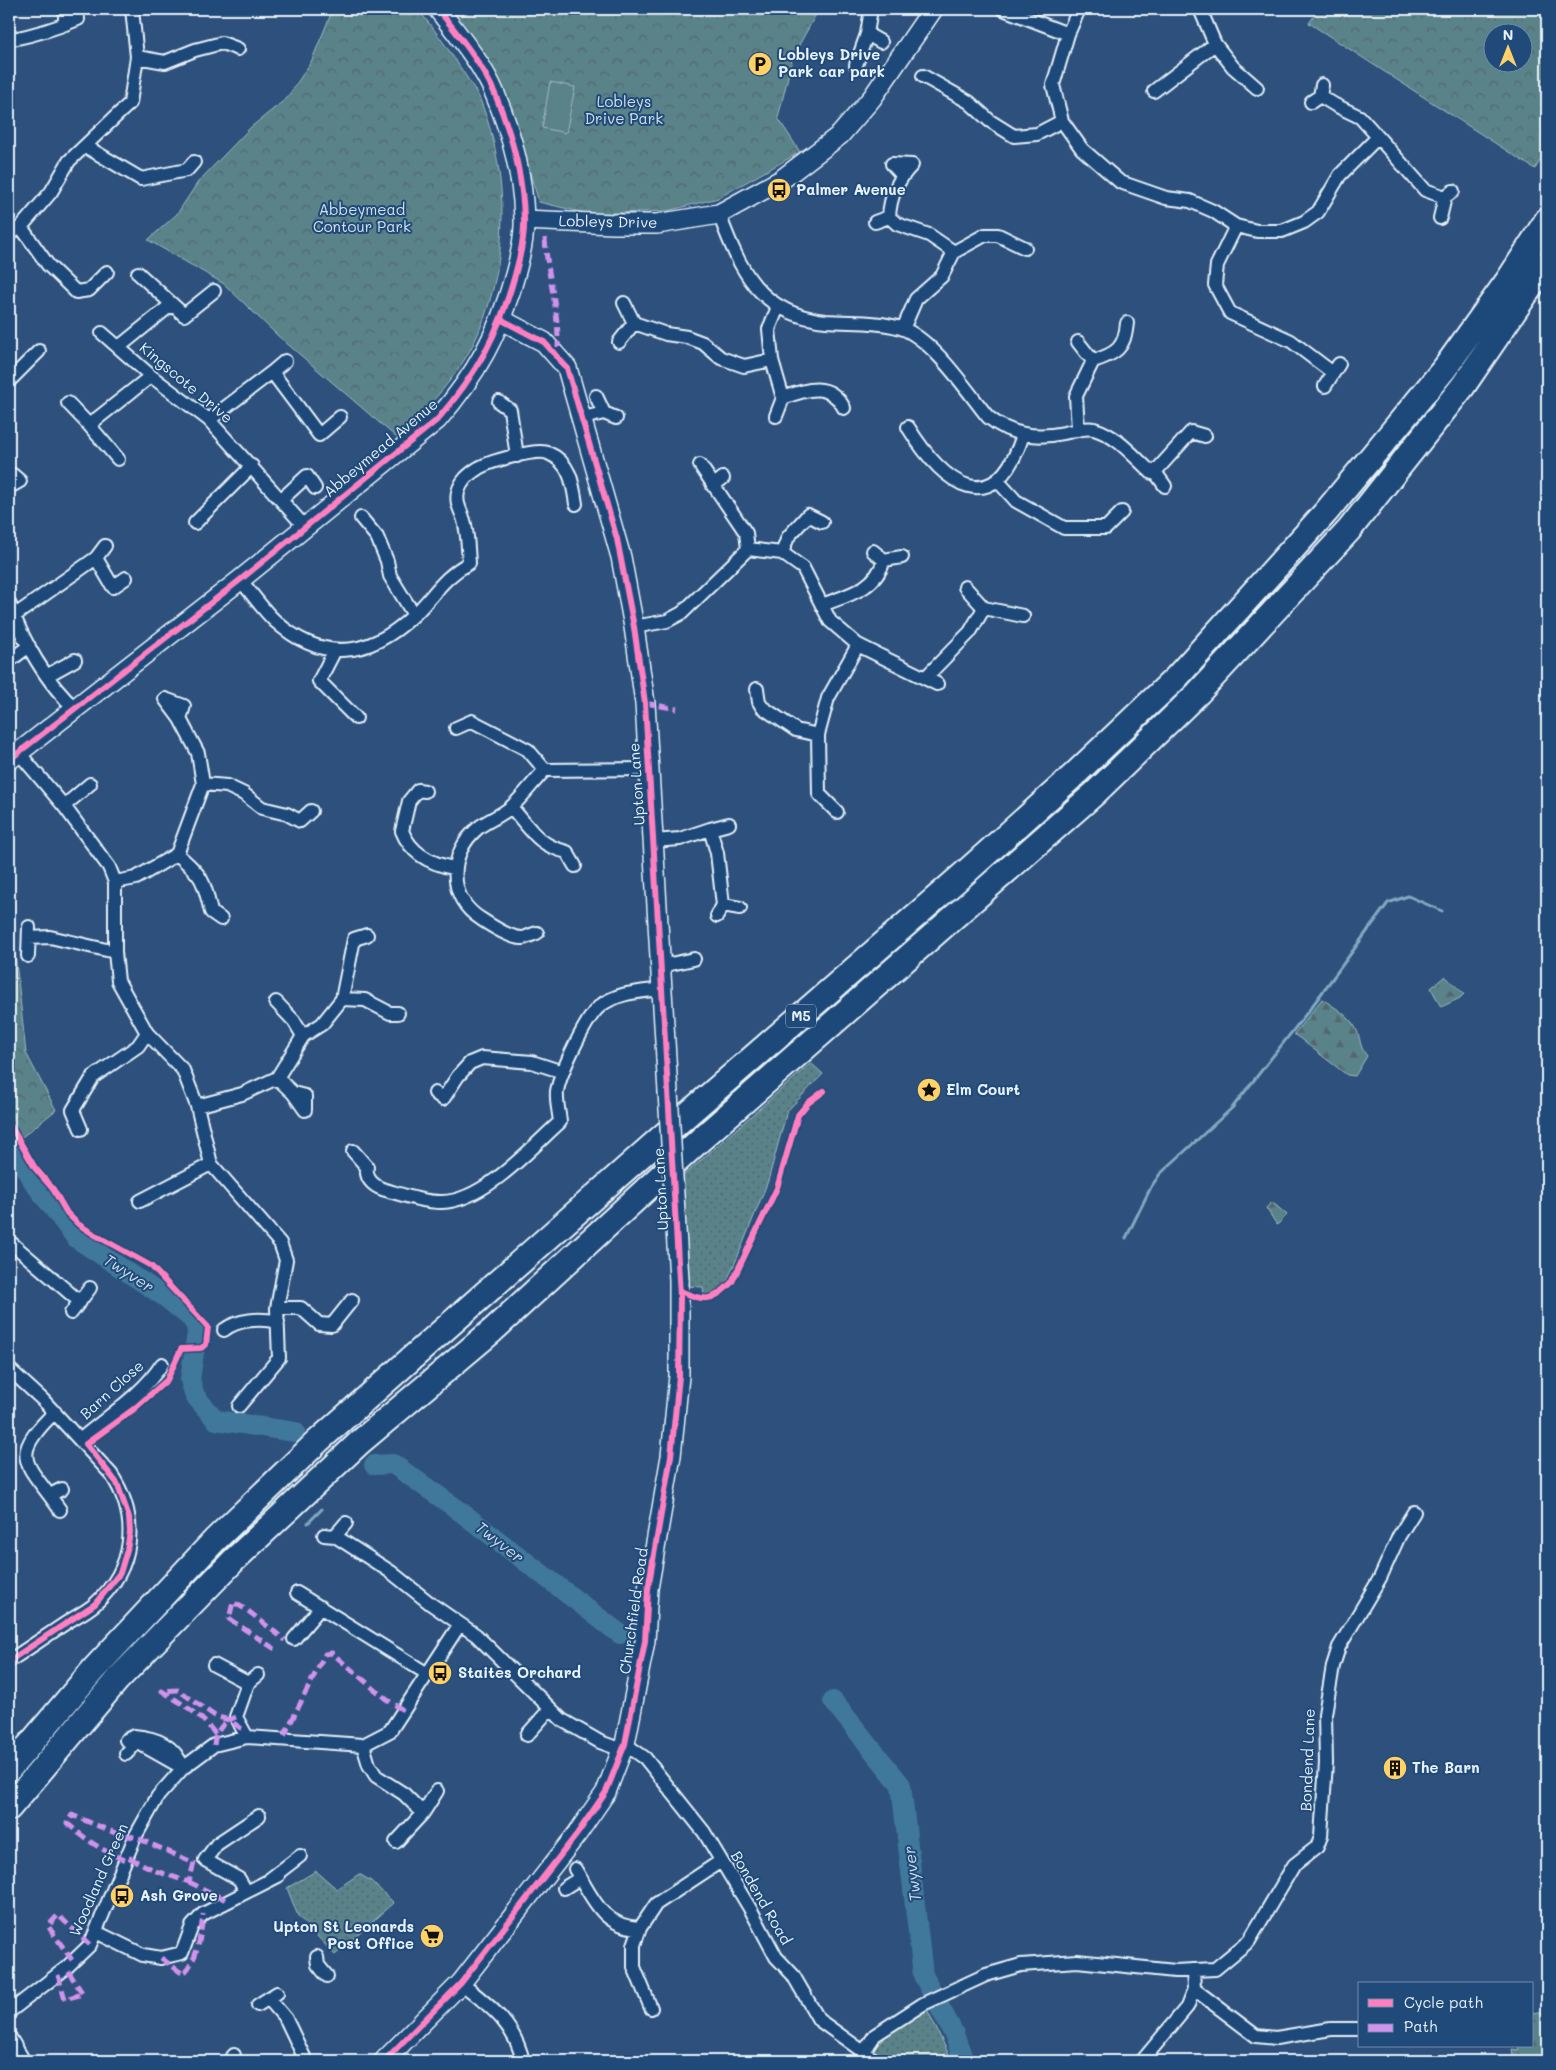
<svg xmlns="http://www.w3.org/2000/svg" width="1556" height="2070" font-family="Mali,sans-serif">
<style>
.grass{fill:url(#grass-dots);stroke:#a1bac0}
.forest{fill:url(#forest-firs);stroke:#a1bac0}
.park{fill:url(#park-crowns);stroke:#a1bac0;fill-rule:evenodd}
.pitch{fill:#5a8289;stroke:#a1bac0}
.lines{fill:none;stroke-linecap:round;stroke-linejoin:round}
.stream{stroke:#83a8c0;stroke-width:3}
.river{stroke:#40789b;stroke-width:20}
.street-casing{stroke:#e8f1f8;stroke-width:16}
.secondary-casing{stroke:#e8f1f8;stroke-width:22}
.highway-casing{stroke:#e8f1f8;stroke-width:28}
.street{stroke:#1f4a7a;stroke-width:12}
.secondary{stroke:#1f4a7a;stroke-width:19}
.highway{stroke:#1f4a7a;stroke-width:24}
.secondary-bridge-casing{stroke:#e8f1f8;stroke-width:22;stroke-linecap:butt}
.secondary-bridge{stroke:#1f4a7a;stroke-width:19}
.quiet{stroke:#d193ec;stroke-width:5;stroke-dasharray:10 5;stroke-linecap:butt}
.cycleway-casing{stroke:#1f4a7a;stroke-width:9}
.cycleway{stroke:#ff80c0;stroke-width:6}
.labels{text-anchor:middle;stroke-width:4;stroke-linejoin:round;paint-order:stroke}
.shield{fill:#1f4a7a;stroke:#acbfd2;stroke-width:1}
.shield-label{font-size:14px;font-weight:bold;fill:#e8f1f8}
.poi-label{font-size:15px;font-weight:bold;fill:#e8f1f8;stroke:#1f4a7a;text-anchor:start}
.park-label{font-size:15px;fill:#d3e0e7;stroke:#1f4a7a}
.street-label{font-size:15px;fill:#e8f1f8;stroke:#1f4a7a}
.water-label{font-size:16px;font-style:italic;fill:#cfdfea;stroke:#1f4a7a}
</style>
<defs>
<pattern id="grass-dots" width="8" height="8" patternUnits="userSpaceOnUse" patternTransform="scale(1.25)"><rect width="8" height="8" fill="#5a8289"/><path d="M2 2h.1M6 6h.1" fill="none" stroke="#51686d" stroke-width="1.8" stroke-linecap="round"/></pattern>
<pattern id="forest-firs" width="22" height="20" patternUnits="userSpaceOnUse" patternTransform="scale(1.25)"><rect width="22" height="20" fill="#5a8289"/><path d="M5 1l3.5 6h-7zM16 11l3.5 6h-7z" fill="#51686d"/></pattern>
<pattern id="park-crowns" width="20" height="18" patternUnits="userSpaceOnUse" patternTransform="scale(1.25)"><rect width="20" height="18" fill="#5a8289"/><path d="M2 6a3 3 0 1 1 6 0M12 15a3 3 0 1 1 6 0" fill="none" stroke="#51686d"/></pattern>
</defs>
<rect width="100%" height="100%" fill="#2d517c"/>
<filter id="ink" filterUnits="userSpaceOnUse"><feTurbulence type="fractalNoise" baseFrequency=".02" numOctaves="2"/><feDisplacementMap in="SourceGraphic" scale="10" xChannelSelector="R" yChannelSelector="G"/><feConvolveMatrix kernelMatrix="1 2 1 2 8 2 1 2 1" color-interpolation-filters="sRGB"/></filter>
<g filter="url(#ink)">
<path class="grass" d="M811,1063L823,1074L787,1111L768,1181L738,1256L726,1283L717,1291L704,1295L703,1287L686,1286L683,1176Z
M316,1871L337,1889L359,1874L371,1881L394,1903L335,1955L298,1916L287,1888Z
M925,2005L952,2061H877L867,2056L875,2035Z"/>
<path class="forest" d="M1445,976L1464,994L1460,998L1441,1007L1431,988Z
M1322,999C1333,1006 1352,1017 1357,1031C1361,1040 1359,1046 1367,1056L1355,1076L1347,1075L1294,1034Z
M1272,1202L1287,1215L1277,1225L1266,1208Z
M1547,2011V2061H1514L1512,2049L1518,2050L1519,2046H1532V2013Z"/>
<path class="park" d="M333,9H417C436,30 450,52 466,76C471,84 478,93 481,102C510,176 509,261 478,334C460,375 428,408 396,437L277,335L224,284L148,240L177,214L198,182L251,127L287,98L311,62Z
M450,9H819L793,56L778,118L800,152L718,198L667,211L589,214L539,202L504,89Z
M1319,9H1547V150L1535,169L1309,23ZM1494,32H1524V62H1494Z
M9,898L26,1053L56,1110L12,1145L9,1141Z"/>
<path class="pitch" d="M550,82L575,87L566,133L542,128Z"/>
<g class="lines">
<path class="stream" d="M1126,1238L1151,1187L1160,1174L1232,1108L1310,1009L1388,903L1408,896L1442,911
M308,1523L322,1509"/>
<path class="river" d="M9,1143L35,1184L76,1238L165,1297L191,1318L196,1325L197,1333L190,1380L195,1396L216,1420L295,1432
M374,1465L393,1464L457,1509L620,1634
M833,1701L901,1785L923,1975L954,2034L964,2061"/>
<g class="street-casing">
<path id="street" d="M1003,9L1068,34
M1079,9L1068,34L1053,85L1062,121L1082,149L1120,182L1166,198L1190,201L1213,211L1236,226L1257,231H1282L1304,222L1318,212L1340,175L1378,137L1425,190L1445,197L1453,191
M1200,9L1215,44L1233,67L1257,88
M867,34L881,42
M9,40C33,35 55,29 78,19L76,12L65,14V24
M137,57L165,62L195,50L222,43L238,49
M856,65L867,34L871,9
M923,76L969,102L990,121L1014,136L1037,134L1062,121
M1154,91L1215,44
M1320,96L1335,105L1360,117L1378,137
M1311,102L1320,96L1322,85
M85,146L141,179L187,170L194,162
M912,165C897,180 890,196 889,217L897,224L929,235L954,252
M902,175L892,164L912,165
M719,214C740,270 759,314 826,321C851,323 878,321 901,328C933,339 967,391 988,417C1010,435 1036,439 1064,433C1074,431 1084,427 1094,429C1118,436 1134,457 1152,473L1155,472L1165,486
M1440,218L1445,197
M875,222L889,217
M1236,226L1217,265L1215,285L1230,313L1291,341L1333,373
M21,227L48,265L76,292L89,290L107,272
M9,234L21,227L51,192L69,161L130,103L137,57L132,9
M138,273L172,304
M624,303L634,323L666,334L687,337L703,343L721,358L744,366L772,360
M903,329L916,299L942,276L954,252L985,235H998L1025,248
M102,333L151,376L209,420L305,527
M619,342L634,323
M1078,342L1093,361
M119,347L172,304L184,315L214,291
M272,372L285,361
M9,381L39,351
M1325,386L1339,364
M783,398C806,389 830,381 844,408
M499,402L510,410L517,456
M68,403L89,425L151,376
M604,413L616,418
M776,416L783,398L772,360L769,329L778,307
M583,418L604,413L596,396
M209,420L272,372L319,435L340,417
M89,425L118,459
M908,427C943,484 994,524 1023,435
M1078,429L1076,396L1093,361C1116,354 1125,348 1127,323
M700,465L746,533L748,549
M1155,472L1191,432L1205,436
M9,478L13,475L20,481L13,485L9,483
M997,480L1016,501L1064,528H1106L1122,512
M713,486L723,478
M281,500L307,476L315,488
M361,518L377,537L387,561L390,576L414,615
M195,523L252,466
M873,551L884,560L902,557
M782,553L788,537L808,515L822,522
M96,558L105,546
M240,580C252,593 262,609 275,621C322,663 369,658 414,615C435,595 442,578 469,563C468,551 468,537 465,525C463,512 455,506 458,492C461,481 468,475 477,469C487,462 537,448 548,453C570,462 573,483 576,504
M965,587L984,608
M9,603C21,637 47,685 76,709
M822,605C848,595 876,589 884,560
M14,616L96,558L113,587L126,578
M634,627L667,621L682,613L748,549L782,553L803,568L830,621L858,645L937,684
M334,652L319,681L356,718
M9,661L29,646
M48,675L75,660
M925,678L970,632L984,608L1023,616
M757,689L759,702L762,707L796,730L818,735
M165,699L184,706L180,719
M456,728L472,721L528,750L545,770L648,769
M19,753L64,806L109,867L115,882V952L118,981L147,1033L183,1070L197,1106L211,1164L280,1243L286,1260L277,1308L279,1358L239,1406
M203,784L227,786L244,794L262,808L287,814L300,821L311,811
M425,791L418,790L409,801L402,831C411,854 431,864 454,868
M64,806L90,784
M511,807C531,829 537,845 567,852L575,866
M837,812L819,794L818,735L828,698L858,645
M710,829L729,824
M653,841L680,839L710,829L717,853L723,905L740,908
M177,854C203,877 203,878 211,912L221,919
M115,882L136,878L177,854L203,784L198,753L180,719L165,699
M717,916L723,905
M537,933C533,934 527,937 523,938C512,939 490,925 481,919C447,898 448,853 478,828C488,820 501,816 511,807C523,797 533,782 545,770
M29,938L50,937L115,952
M28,956L29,927
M661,966L694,959
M342,999L365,1000L390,1013H398
M276,1002L294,1021L303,1036
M277,1078L293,1093L305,1096V1110L293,1093
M435,1093L443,1099L458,1076L470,1063L482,1058L532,1062L563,1072
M197,1106L242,1094L277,1078L303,1036L322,1024L342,999L354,939L367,935
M81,1129L73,1110L93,1077L138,1046L147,1033
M353,1151L367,1167C365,1181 376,1188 389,1191C406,1196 424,1202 442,1202C484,1201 530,1149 560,1122C559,1112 556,1101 557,1091C560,1074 586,1017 600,1006C618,992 640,992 662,989
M140,1201L211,1164
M9,1241L80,1302
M277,1308H301L319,1324L332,1325L352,1300
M71,1313L90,1288
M224,1330C238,1319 260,1318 278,1322
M9,1369L43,1400L111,1474C140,1518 135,1568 95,1604C87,1611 77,1616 69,1621C49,1634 29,1648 9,1661
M55,1412C6,1459 28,1463 60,1510
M81,1439C109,1415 142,1395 162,1364
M50,1495L62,1489
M324,1535L335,1536L391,1572L431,1604L476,1635L562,1720L600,1742L622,1750L625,1744L645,1758L704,1832L752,1912L776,1957L793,1975L819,2020L876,2061
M335,1536L346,1523
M297,1593L426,1673
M294,1639L321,1607
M214,1665L248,1683L236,1717L247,1737
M248,1683L258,1675
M527,1735L549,1710
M126,1740L134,1736C157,1738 175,1745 183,1768
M363,1745L369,1765L376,1776L404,1794L423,1813L396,1842
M126,1754L137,1742L183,1768
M423,1813L437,1791
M575,1869C593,1898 602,1927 640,1928
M270,1879L300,1856
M564,1888L580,1878
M246,1891L239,1879L205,1860L217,1844L259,1816
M96,1932L143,1955L161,1958L182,1953L192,1926L203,1914L278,1876
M317,1957L318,1965L327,1976
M461,1983C491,2007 514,2023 523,2061
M1194,1989L1256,2036L1276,2038L1331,2029H1360
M269,1999L286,2019L306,2061
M258,2005L277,1993
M651,2008L634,1967V1945L640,1928L656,1904L721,1861
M9,2012L66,1968L90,1945L135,1837L158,1796L183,1768L214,1745L247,1737L363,1745L390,1731L460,1624
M9,2036L24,2061
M863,2053L875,2035L923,2004L986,1975L1021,1965L1077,1961L1175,1971L1215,1969L1249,1941L1294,1865L1317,1847L1321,1836L1326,1763L1325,1714L1333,1666L1339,1647L1380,1578L1399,1536L1414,1512
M229,2061L234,2055
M1142,2061L1187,2007L1194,1989L1193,1970"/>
</g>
<g class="secondary-casing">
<path id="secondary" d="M524,220L614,224H657L719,214L781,180L840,135L872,98L933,9
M502,320L544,342L567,368L621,557L634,627L645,703L666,1058
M9,760L240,580L437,420C477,374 499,333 515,275C520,257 525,237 524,219C523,177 511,132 495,94C482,63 458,35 438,9
M625,1744L645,1641L648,1589L671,1456L679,1376V1280
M384,2061L461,1983L577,1834L606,1792L622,1750"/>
</g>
<g class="highway-casing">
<path id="highway" d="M9,1769L94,1669L215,1540L318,1441L680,1121L966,872L1073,776L1176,678L1326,512L1445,368L1509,279L1547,220
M9,1808L117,1680L234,1560L360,1442L492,1331L701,1139L1095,793L1198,693L1349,530L1463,386L1547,263"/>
</g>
<use href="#street" class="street"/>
<use href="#secondary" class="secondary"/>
<use href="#highway" class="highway"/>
<g class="secondary-bridge-casing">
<path id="secondary-bridge" d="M666,1058L679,1280"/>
</g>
<use href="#secondary-bridge" class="secondary-bridge"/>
<path class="quiet" d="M545,238C547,275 559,309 558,347
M645,703L677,709
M275,1649L229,1619L233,1602L247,1610L285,1640
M215,1734C202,1715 181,1703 162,1691L178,1690L215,1716L229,1720L242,1729
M284,1736L325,1654L332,1653L386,1699L403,1710
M214,1745C215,1731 223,1722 236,1717
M125,1860C102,1851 85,1839 67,1823L72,1815L120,1835L135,1837L194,1863L189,1882L156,1871L126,1856
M189,1882L226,1900
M161,1958L183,1974C198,1960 201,1934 203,1914
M72,1960L48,1926L58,1915L90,1945
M58,1975L65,1999L83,1994L66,1968"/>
<g class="cycleway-casing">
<path id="cycleway" d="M9,760L240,580L437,420C477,374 499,333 515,275C520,257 525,237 524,219C523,177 511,132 495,94C482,63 458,35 438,9
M9,1123L35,1168L53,1189L67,1213L78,1224L95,1235L151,1266L208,1327L206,1345L201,1348L181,1349L167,1380L134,1409L86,1444L117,1483L129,1517L130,1532L127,1550L120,1573L95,1604L9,1661
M680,1291C705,1301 712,1303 732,1282L777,1188L798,1115L808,1103L824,1091
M384,2061L461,1983L577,1834L606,1792L625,1744L645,1641L648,1589L671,1456L679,1376L680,1296L664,1023L645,703L634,627L617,539L567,368L544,342L502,320"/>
</g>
<use href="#cycleway" class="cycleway"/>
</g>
</g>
<defs>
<g id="parking-disc" transform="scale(1.25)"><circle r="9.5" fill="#ffd166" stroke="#1f4a7a"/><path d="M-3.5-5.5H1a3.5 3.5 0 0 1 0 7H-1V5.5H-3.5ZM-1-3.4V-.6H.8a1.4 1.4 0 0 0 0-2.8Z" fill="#111"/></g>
<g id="bus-disc" transform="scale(1.25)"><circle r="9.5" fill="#ffd166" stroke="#1f4a7a"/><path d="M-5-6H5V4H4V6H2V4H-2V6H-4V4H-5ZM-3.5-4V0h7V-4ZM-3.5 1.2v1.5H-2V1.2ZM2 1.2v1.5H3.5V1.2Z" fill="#111"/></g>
<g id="sight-disc" transform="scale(1.25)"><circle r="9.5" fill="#ffd166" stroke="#1f4a7a"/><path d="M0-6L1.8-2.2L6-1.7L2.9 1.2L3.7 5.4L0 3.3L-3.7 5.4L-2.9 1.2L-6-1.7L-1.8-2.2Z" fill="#111"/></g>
<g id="building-disc" transform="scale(1.25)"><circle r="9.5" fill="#ffd166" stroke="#1f4a7a"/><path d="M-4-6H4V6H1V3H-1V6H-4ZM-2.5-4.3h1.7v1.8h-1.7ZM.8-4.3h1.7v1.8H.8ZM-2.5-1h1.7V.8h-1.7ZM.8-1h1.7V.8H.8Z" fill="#111"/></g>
<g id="supermarket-disc" transform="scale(1.25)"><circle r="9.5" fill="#ffd166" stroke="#1f4a7a"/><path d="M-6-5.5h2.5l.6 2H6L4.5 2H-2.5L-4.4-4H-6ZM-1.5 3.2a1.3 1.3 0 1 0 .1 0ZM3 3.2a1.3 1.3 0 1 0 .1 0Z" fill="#111"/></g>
</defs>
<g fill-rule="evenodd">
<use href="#parking-disc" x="760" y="64"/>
<use href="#bus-disc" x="779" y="190"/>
<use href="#sight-disc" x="929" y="1090"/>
<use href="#bus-disc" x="440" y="1673"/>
<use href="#building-disc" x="1395" y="1768"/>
<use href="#bus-disc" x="122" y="1896"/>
<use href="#supermarket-disc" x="432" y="1936"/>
</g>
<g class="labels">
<rect class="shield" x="786" y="1004.5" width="30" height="23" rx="4"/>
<g class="shield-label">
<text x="801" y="1021">M5</text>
</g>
<g class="poi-label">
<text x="778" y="60">Lobleys Drive<tspan x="778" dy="17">Park car park</tspan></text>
<text x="796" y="195">Palmer Avenue</text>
<text x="946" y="1095">Elm Court</text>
<text x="458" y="1678">Staites Orchard</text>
<text x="1412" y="1773">The Barn</text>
<text x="140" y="1901">Ash Grove</text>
<text x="414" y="1932" text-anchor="end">Upton St Leonards<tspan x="414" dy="17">Post Office</tspan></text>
</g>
<g class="park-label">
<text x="624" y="107">Lobleys<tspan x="624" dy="17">Drive Park</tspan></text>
<text x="362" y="215">Abbeymead<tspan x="362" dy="17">Contour Park</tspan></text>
</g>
<g class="street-label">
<text transform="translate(608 222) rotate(1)" y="5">Lobleys Drive</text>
<text transform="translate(186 383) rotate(40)" y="5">Kingscote Drive</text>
<text transform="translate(381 448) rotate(-40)" y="5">Abbeymead Avenue</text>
<text transform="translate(637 784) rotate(-94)" y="5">Upton Lane</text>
<text transform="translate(661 1189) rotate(-93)" y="5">Upton Lane</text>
<text transform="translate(112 1390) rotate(-42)" y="5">Barn Close</text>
<text transform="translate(634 1611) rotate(-82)" y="5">Churchfield Road</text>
<text transform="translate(1308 1760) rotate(-88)" y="5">Bondend Lane</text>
<text transform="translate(99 1880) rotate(-66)" y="5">Woodland Green</text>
<text transform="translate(761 1898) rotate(60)" y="5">Bondend Road</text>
</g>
<g class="water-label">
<text transform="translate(129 1273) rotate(33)" y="6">Twyver</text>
<text transform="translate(500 1542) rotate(38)" y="6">Twyver</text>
<text transform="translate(912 1874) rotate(-97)" y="6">Twyver</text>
</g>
</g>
<rect width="1556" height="2070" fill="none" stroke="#1f4a7a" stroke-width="30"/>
<rect x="15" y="15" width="1526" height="2040" fill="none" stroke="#e8f1f8" stroke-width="2" filter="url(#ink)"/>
<rect x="1358" y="1982" width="175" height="65" fill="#1f4a7a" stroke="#6f8dac"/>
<rect x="1368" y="1999" width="25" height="8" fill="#ff80c0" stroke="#6f8dac"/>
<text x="1404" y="2008" font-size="15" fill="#e8f1f8">Cycle path</text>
<rect x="1368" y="2024" width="25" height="8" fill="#d193ec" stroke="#6f8dac"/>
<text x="1404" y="2032" font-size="15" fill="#e8f1f8">Path</text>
<g transform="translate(1508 48)"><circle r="24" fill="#1f4a7a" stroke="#6f8dac"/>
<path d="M0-4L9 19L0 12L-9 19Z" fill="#ffd166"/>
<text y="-8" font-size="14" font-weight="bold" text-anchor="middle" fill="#e8f1f8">N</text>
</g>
</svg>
